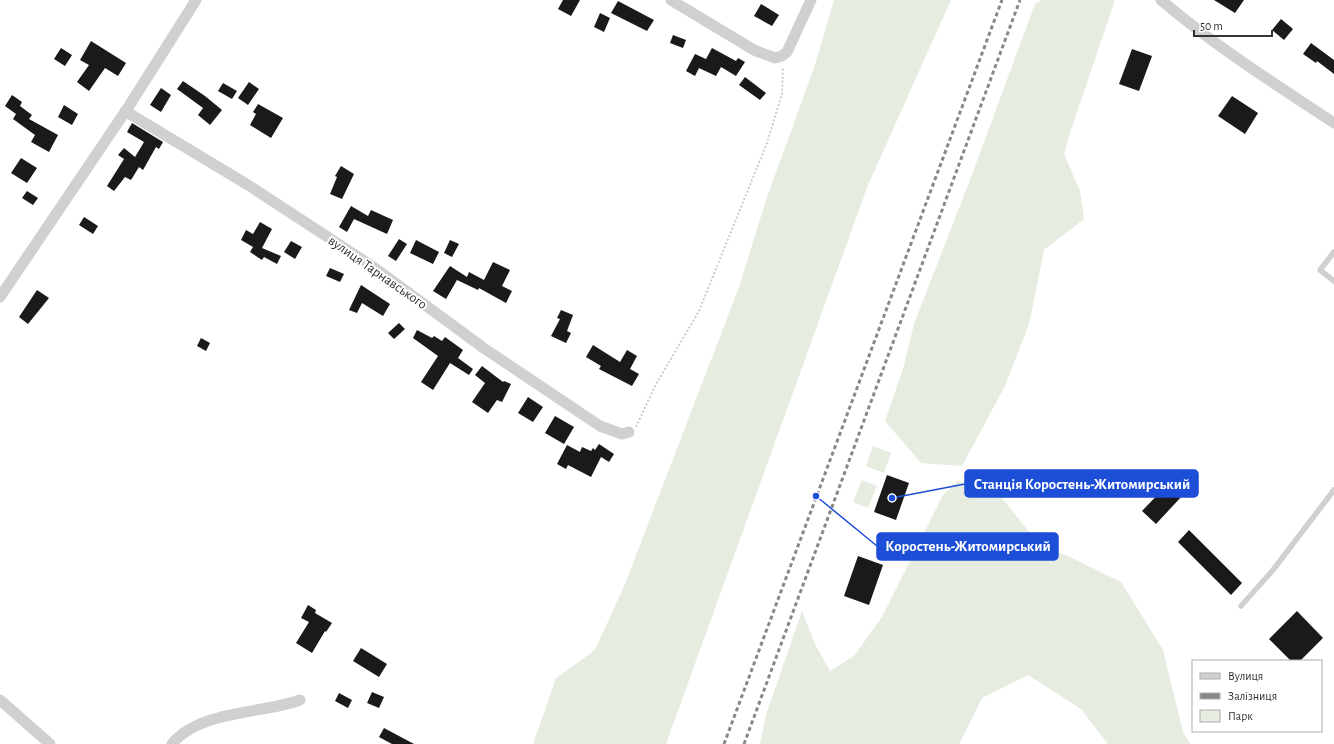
<svg xmlns="http://www.w3.org/2000/svg" width="1334" height="744" font-family="'Alegreya Sans',sans-serif">
<style>
.green{fill:#e6ecdf}
.building{fill:#1a1a1a}
.lines{fill:none;stroke-linecap:round;stroke-linejoin:round}
.path{stroke:#cdcdcd;stroke-width:2;stroke-dasharray:2 2;stroke-linecap:butt}
.lane{stroke:#d0d0d0;stroke-width:5.5}
.street{stroke:#d0d0d0;stroke-width:11}
.rail{stroke:#888;stroke-width:3;stroke-dasharray:4 3;stroke-linecap:butt}
.labels{text-anchor:middle;stroke-width:4;stroke-linejoin:round;paint-order:stroke}
.street-label{font-size:14px;fill:#333;stroke:#fff}
.leader{fill:none;stroke:#1d4ed8;stroke-width:1.5}
.callout-dot{fill:#1d4ed8;stroke:#fff;stroke-width:1.5}
.callout{fill:#1d4ed8;stroke:#1d4ed8;stroke-width:1.5}
.callout-label{font-size:15px;text-anchor:middle;font-weight:bold;fill:#fff}
</style>
<rect width="100%" height="100%" fill="#fff"/>
<path class="green" d="M834,0H951L868,185L666,744H533L556,678L595,650L625,584L739,287L766,200L815,65Z
M1042,0H1115L1070,133L1064,154L1080,191L1084,219L1044,250L1029,324L1005,386L962,466L921,463L885,421L903,369L914,324L973,172L1035,4Z
M873,446L891,453L884,473L866,466Z
M862,480L877,486L868,508L853,502Z
M958,481L1002,498L1041,547L1066,555L1121,582L1163,650L1183,732L1190,744H1108L1081,709L1028,675L982,698L959,744H760L766,715L802,611L815,644L830,671L854,656L882,617L943,495Z"/>
<path class="building" d="M563,0H580L571,16L558,9Z
M1214,0H1244L1235,13Z
M618,1L654,20L647,31L611,13Z
M761,4L779,15L772,26L754,16Z
M600,13L610,18L604,32L594,27Z
M1281,19L1293,29L1284,40L1272,30Z
M673,35L686,40L683,48L670,43Z
M91,41L126,63L118,76L105,68L89,91L77,82L89,65L80,60Z
M1311,43L1334,60V74L1317,61L1316,63L1303,54Z
M61,48L72,55L65,66L54,59Z
M712,48L736,61L738,58L745,62L736,76L721,67L716,76L699,68L695,76L686,71L695,54L706,59Z
M1132,49L1152,56L1139,91L1119,84Z
M745,77L766,93L760,100L739,85Z
M183,81L205,96L222,110L210,125L198,115L203,108L177,89Z
M249,82L259,89L248,105L238,98Z
M223,83L237,91L232,99L218,91Z
M161,88L171,95L161,112L150,105Z
M12,95L22,102L20,106L32,115L29,119L58,135L49,152L31,142L35,135L13,119L16,114L5,106Z
M1232,96L1258,113L1245,134L1218,116Z
M258,104L283,118L271,138L250,125L256,114L253,112Z
M64,105L78,114L72,125L58,117Z
M132,123L163,142L159,149L156,147L143,170L139,167L131,180L125,177L114,191L107,186L124,159L118,155L124,148L135,157L144,142L127,132Z
M21,158L37,168L27,183L11,173Z
M341,166L354,174L342,199L330,194L337,177L335,176Z
M27,191L38,198L33,205L22,198Z
M351,206L368,216L371,210L393,220L387,234L354,219L347,232L339,227Z
M84,217L98,226L93,234L79,225Z
M260,222L272,229L262,248L281,256L277,264L264,257L262,260L250,252L253,247L241,240L246,230L253,234Z
M399,239L407,244L396,261L388,256Z
M416,240L439,252L433,264L410,253Z
M450,240L459,244L452,257L444,253Z
M291,241L302,247L295,259L284,252Z
M493,262L510,270L502,286L512,291L506,303L479,288L478,290L457,280L446,299L433,291L450,266L467,277L469,272L484,280Z
M330,268L344,274L340,282L326,276Z
M361,285L390,304L383,316L362,303L357,313L349,310Z
M37,290L49,298L28,324L19,317Z
M561,310L573,315L567,331L571,333L566,343L551,336L560,319L557,318Z
M399,323L405,329L394,339L388,333Z
M417,330L432,338L434,336L442,341L445,337L463,350L458,358L473,369L469,375L450,363L433,390L421,382L438,356L413,338Z
M201,338L210,343L206,351L197,346Z
M593,345L620,362L627,350L637,356L630,369L639,374L632,386L599,369L601,366L586,357Z
M482,366L503,382L504,381L511,384L502,402L497,400L488,413L472,402L485,383L475,375Z
M528,397L543,407L533,422L518,413Z
M555,416L574,427L564,444L545,433Z
M599,444L614,454L609,462L601,457L591,477L568,465L566,469L557,464L567,445L580,452L582,447L591,451L593,448L595,450Z
M887,475L909,483L896,520L874,512Z
M1169,483L1182,496L1156,524L1142,511Z
M1189,530L1242,583L1231,595L1178,542Z
M858,556L883,565L869,605L844,596Z
M308,605L316,610L315,613L332,623L326,632L325,631L312,653L296,643L309,622L301,618Z
M1297,611L1323,638L1300,661H1291L1269,639Z
M361,648L387,664L379,677L353,661Z
M372,692L384,697L379,708L367,703Z
M339,693L352,700L348,708L335,701Z
M384,728L414,744H392L379,737Z"/>
<g class="lines">
<path class="path" d="M636,427L655,386L699,311L720,259L767,143L782,94L783,67"/>
<path class="lane" d="M1334,252L1320,270L1334,281
M1241,606L1273,570L1334,490"/>
<path class="street" d="M671,0L754,50L775,58L782,56L787,52L811,0
M1161,0C1215,46 1275,84 1334,123
M125,111L248,185L372,266L485,349L600,426L622,434L629,432
M0,297L129,106L196,0
M0,700L50,744
M172,744C199,710 263,714 300,700"/>
<path class="rail" d="M724,744L1002,0
M744,744L1020,0"/>
</g>
<g class="labels">
<g class="street-label">
<text transform="translate(378 272) rotate(35)" y="5">вулиця Тарнавського</text>
</g>
</g>
<path class="leader" d="M892 498L965 484M816 496L877 546"/>
<g class="callout-dot">
<circle cx="892" cy="498" r="4"/>
<circle cx="816" cy="496" r="4"/>
</g>
<g class="callout">
<rect x="965" y="470" width="233" height="27" rx="4"/>
<rect x="877" y="533" width="181" height="27" rx="4"/>
</g>
<g class="callout-label">
<text x="1082" y="489">Станція Коростень-Житомирський</text>
<text x="968" y="551">Коростень-Житомирський</text>
</g>
<rect x="1192" y="660" width="130" height="72" fill="#ffffff" stroke="#adadad"/>
<rect x="1200" y="673" width="20" height="6" fill="#d0d0d0" stroke="#adadad"/>
<text x="1228" y="680" font-size="12" fill="#333333">Вулиця</text>
<rect x="1200" y="693" width="20" height="6" fill="#888888" stroke="#adadad"/>
<text x="1228" y="700" font-size="12" fill="#333333">Залізниця</text>
<rect x="1200" y="710" width="20" height="12" fill="#e6ecdf" stroke="#adadad"/>
<text x="1228" y="720" font-size="12" fill="#333333">Парк</text>
<path d="M1194 30v6h78v-6" fill="none" stroke="#333333" stroke-width="2"/>
<text x="1200" y="30" font-size="12" fill="#333333" stroke="#ffffff" stroke-width="3" paint-order="stroke">50 m</text>
</svg>
